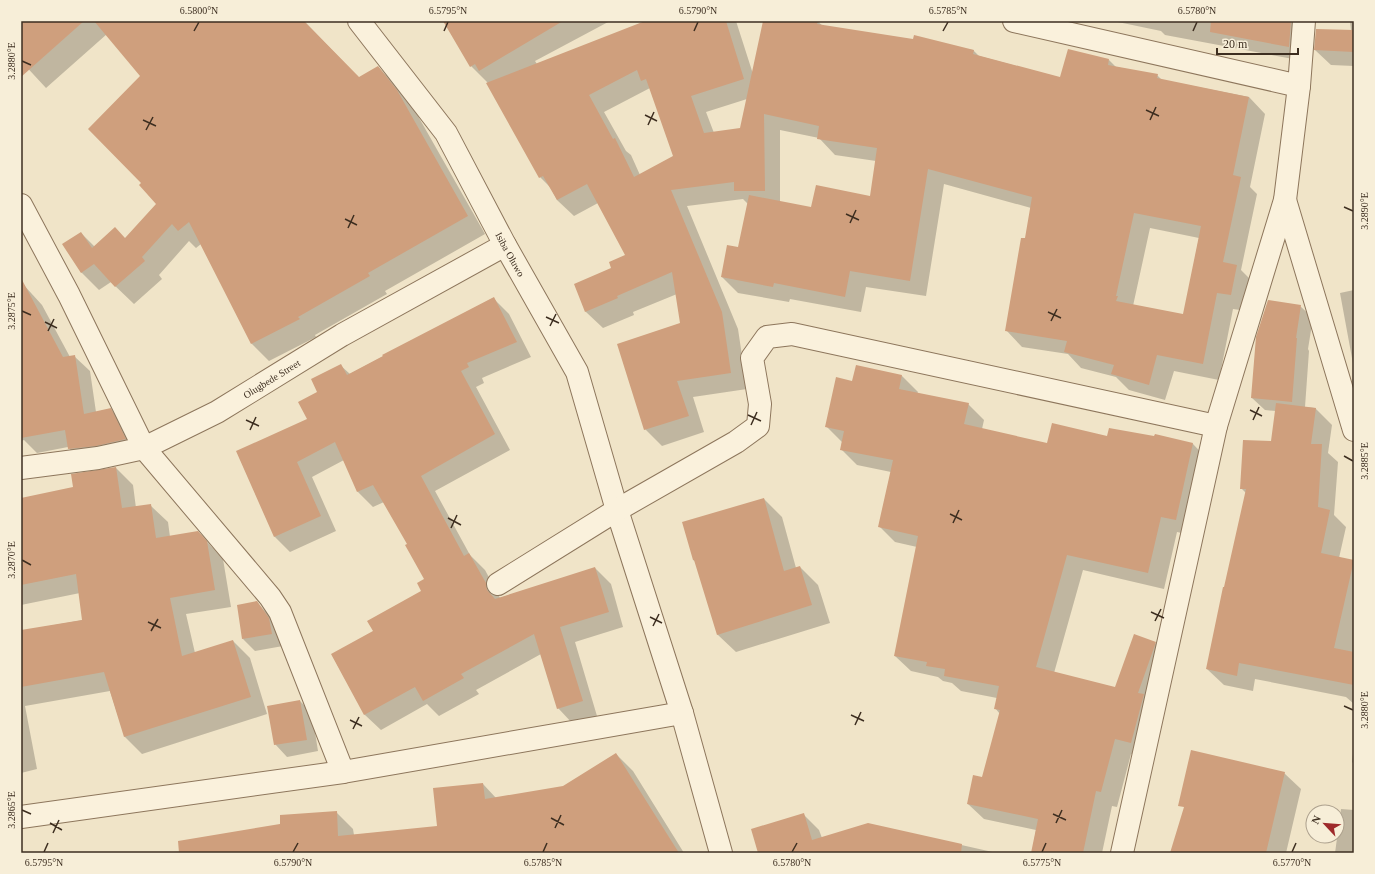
<svg xmlns="http://www.w3.org/2000/svg" width="1375" height="874" font-family="Georgia,serif">
<style>
.shadow{fill:#0003;fill-rule:evenodd}
.building{fill:#cf9f7d;fill-rule:evenodd}
.lines{fill:none;stroke-linecap:round;stroke-linejoin:round}
.minor-casing{stroke:#8d765c;stroke-width:24}
.minor{stroke:#faf1dc;stroke-width:22}
.ticks{fill:none;stroke:#3d2e20;stroke-width:1.5}
.labels{text-anchor:middle;stroke-width:3;stroke-linejoin:round;paint-order:stroke}
.street-label{font-size:10px;fill:#3d2e20;stroke:#f7eed8}
.neatline{fill:none;stroke:#3d2e20;stroke-width:1.5}
.ticks-label{font-size:10px;text-anchor:middle;fill:#3d2e20}
</style>
<rect width="100%" height="100%" fill="#f0e4c8"/>
<path class="shadow" d="M21,21H304L359,78L378,67L396,85L414,109L485,234L385,291L387,294L315,335L316,337L269,361L252,344L201,244L196,248L189,241L159,275L162,279L134,304L111,282L99,290L81,272V233L95,247L126,239L157,204L143,183L142,76L107,34L46,88L21,61Z
M445,21H610L535,61L537,64L648,21H736L753,74L764,21H817L823,26L973,50L979,56L1061,78L1109,60L1116,67L1157,75L1162,80L1249,97L1265,114L1250,187L1257,194L1241,270L1253,282L1247,311L1233,309L1219,380L1174,371L1165,400L1129,390L1116,377L1081,368L1068,354L1022,347L1006,330L1026,240L1031,208L944,184L926,296L866,287L861,312L790,299L789,302L738,293L722,277L739,248L748,204L743,199L687,206L738,329L747,389L693,397L704,432L662,446L645,429L681,323L677,294L633,312L634,315L603,328L586,312L575,285L612,269L627,256L598,203L574,216L557,200L551,188L540,177L525,149L487,82L471,66ZM650,88L674,156L640,175L631,155L626,151L604,112ZM747,99L741,129L714,133L706,112ZM780,130L819,138L835,155L876,161L871,197L812,208L780,202ZM1150,228L1199,238L1184,315L1133,306Z
M1113,21H1309L1304,61L1165,35L1161,31Z
M1350,21H1354V66L1331,65L1315,50L1351,30Z
M21,282L42,305L70,357L74,356L90,371L96,412L110,409L126,425L140,455L84,464L68,447L37,453L24,440L21,441Z
M1354,290V369L1340,293Z
M493,298L509,314L531,357L482,378L484,383L476,387L510,450L435,491L470,555L485,570L500,598L595,568L611,584L623,627L575,642L597,716L573,724L558,708L541,654L476,690L479,694L439,716L427,704L381,730L365,715L332,655L374,631L423,591L426,579L408,544L384,502L373,507L358,492L344,460L312,477L336,531L290,552L275,537L237,452L309,420L318,392L340,365L350,374Z
M1300,306L1313,318L1308,349L1309,351L1305,407L1315,408L1332,425L1328,453L1338,462L1334,515L1346,527L1339,558L1354,561V704L1346,697L1255,679L1253,691L1224,685L1207,669L1246,493L1241,488L1272,442L1276,411L1265,410L1252,398Z
M902,376L918,392L917,394L968,404L984,420L982,429L1048,444L1108,437L1193,444L1208,460L1191,535L1177,532L1164,589L1083,570L1054,673L1116,688L1155,643L1171,659L1147,758L1131,754L1117,807L1112,806L1102,853H1032L1036,830L984,819L968,804L983,778L1000,714L995,708L997,698L961,691L952,683L943,681L938,677L911,671L895,656L917,547L895,542L879,526L891,472L857,465L841,449L842,442L827,427L853,382Z
M116,468L133,485L136,508L151,506L168,522L170,537L198,532L223,559L231,607L186,614L195,653L233,641L250,658L267,714L142,754L125,737L110,691L25,706L37,769L21,773V631L83,620L80,593L21,605V499L74,488Z
M764,499L782,517L796,568L800,567L818,585L830,623L736,652L718,635L696,562L693,560Z
M257,603L269,615L283,646L255,651L243,639Z
M300,701L312,713L318,751L287,757L275,744Z
M1354,745V764L1352,762Z
M616,754L633,771L684,853H161L198,850L281,825L336,812L353,829L354,835L438,827L483,784L496,798L564,787Z
M1284,773L1301,789L1286,853H1211Z
M1341,809L1354,810V853H1335Z
M803,814L819,830L822,838L868,824L997,853H759Z"/>
<path class="building" d="M21,21H84L21,77Z
M94,21H304L359,77L378,66L397,90L468,216L368,273L370,276L298,317L300,319L251,344L189,222L178,231L172,224L142,257L145,261L115,287L94,264L81,273L62,244L81,232L92,248L115,227L125,238L156,204L139,185L141,183L88,129L140,76Z
M443,21H563L479,71L475,64L470,67Z
M645,21H726L744,79L691,96L704,133L740,128L763,21H818L817,24L913,39L914,35L974,50L973,54L1060,77L1068,49L1109,59L1108,65L1158,74L1157,78L1249,97L1233,175L1241,177L1223,262L1237,265L1231,295L1217,293L1203,364L1157,355L1149,385L1111,374L1114,365L1064,352L1067,341L1005,331L1021,238H1025L1032,197L928,169L910,281L850,271L845,297L774,283L773,287L721,277L727,245L738,247L749,195L811,207L816,185L870,196L877,148L817,139L819,126L764,114L765,191H734V182L671,190L722,312L731,373L677,381L689,416L644,430L617,344L680,323L672,272L617,296L618,298L585,312L574,284L611,268L609,262L625,255L587,184L557,200L543,176L539,178L486,83ZM637,70L641,81L646,79L673,156L634,177L615,138L613,139L589,95ZM1134,213L1201,226L1183,314L1116,301L1118,296H1116Z
M1211,21H1291L1289,47L1210,32Z
M1316,29L1354,30V52L1314,50Z
M21,278L63,357L75,355L84,414L111,408L126,439L96,446L68,449L65,430L21,438Z
M494,297L517,342L467,363L469,367L461,371L495,434L421,476L464,556L469,553L486,583L487,590L495,599L595,567L609,612L560,627L583,701L557,709L534,634L461,674L464,678L423,701L415,687L364,715L331,654L373,631L367,621L421,591L417,583L424,579L405,545L407,544L373,485L357,492L335,442L297,462L321,516L274,537L236,451L307,419L298,402L317,392L311,379L341,364L347,375L383,356L382,355Z
M1268,300L1301,305L1296,338H1297L1292,402L1251,398L1256,337Z
M856,365L902,375L899,389L969,403L964,424L1047,443L1052,423L1107,436L1109,428L1154,436L1155,434L1193,443L1176,520L1161,517L1148,573L1067,555L1036,667L1115,687L1134,634L1156,642L1138,693L1144,694L1131,743L1115,739L1101,792L1096,791L1083,853H1031L1038,819L967,804L973,775L982,777L1000,710L994,709L999,686L944,676L945,669L926,666L927,662L894,656L918,536L878,527L893,460L840,450L844,431L825,427L836,377L852,381Z
M1276,403L1316,408L1311,444H1322L1318,507L1330,510L1321,553L1354,560L1334,648L1354,652V685L1239,663L1237,676L1206,669L1223,587H1224L1246,489H1240L1243,440L1271,441Z
M116,467L122,508L151,504L156,538L198,531L207,541L215,590L170,598L182,656L233,640L251,697L124,737L104,672L21,687V630L82,620L76,574L21,585V498L73,487L71,474Z
M764,498L784,571L800,566L812,605L717,635L694,560H693L682,522Z
M257,601L269,618L272,634L242,639L237,605Z
M300,700L307,740L274,745L267,706Z
M1191,750L1285,772L1266,853H1170L1184,807L1178,806Z
M616,753L679,853H179L178,841L280,824V815L337,811L338,836L437,826L433,788L483,783L485,799L563,786Z
M804,813L812,840L868,823L962,844L961,853H758L751,829Z"/>
<g class="lines">
<g class="minor-casing">
<g id="minor">
<path id="s1" d="M359,21L446,133L505,245L577,372L617,510L682,713L721,853"/>
<path d="M1014,21L1299,86"/>
<path d="M1285,200L1354,430"/>
<path d="M21,205L69,295L144,448L270,597L280,612L343,772"/>
<path id="s2" d="M21,468L98,458L144,448L217,412L342,335L505,245"/>
<path d="M498,584L617,510L736,442L758,426L760,404L752,358L767,337L792,334L1216,426"/>
<path d="M21,817L343,772L682,713"/>
<path d="M1122,853L1216,426L1285,200L1299,86L1304,21"/>
</g>
</g>
<use href="#minor" class="minor"/>
</g>
<path class="ticks" d="M194,31L199,22M444,31L448,22M694,31L698,22M943,31L948,22M1193,31L1197,22M22,61L31,65M1146,110L1159,116M645,115L657,121M143,120L156,126M1150,120L1156,107M648,125L654,112M146,130L153,117M1344,207L1353,211M846,214L859,220M345,219L357,225M850,223L856,210M348,228L354,215M22,311L31,315M1048,312L1061,318M546,317L559,323M1051,321L1057,309M45,322L57,328M550,326L556,314M48,331L54,319M1250,410L1262,416M748,415L761,421M246,420L259,426M1253,420L1259,407M751,425L757,412M250,430L256,417M1344,456L1353,461M950,514L962,520M448,518L461,525M953,523L959,510M451,528L457,515M22,560L31,565M1151,612L1164,618M650,617L662,623M1155,621L1161,609M148,622L161,628M653,626L659,614M151,631L158,619M1344,706L1353,710M851,715L864,721M350,720L362,726M855,725L861,712M353,729L359,717M22,810L31,814M1053,814L1066,820M551,818L564,825M50,823L62,830M1056,823L1062,810M555,828L561,815M53,833L59,820M44,852L48,843M293,852L298,843M543,852L547,843M792,852L797,843M1042,852L1046,843M1292,852L1296,843"/>
<g class="labels">
<g class="street-label">
<text dy="4" stroke="none"><textPath href="#s1" startOffset="279">Isiba Oluwo</textPath></text>
<text dy="4" stroke="none"><textPath href="#s2" startOffset="270">Olugbede Street</textPath></text>
</g>
</g>
<rect width="1375" height="874" fill="none" stroke="#f7eed8" stroke-width="44"/>
<g transform="translate(1325 824) rotate(296)"><circle r="19" fill="#f7eed8" stroke="#ada18e"/>
<path d="M0-3L7 15L0 10L-7 15Z" fill="#9e2a2b"/>
<text y="-6" font-size="11" font-weight="bold" text-anchor="middle" fill="#3d2e20">N</text>
</g>
<path d="M1217 48v6h81v-6" fill="none" stroke="#3d2e20" stroke-width="2"/>
<text x="1223" y="48" font-size="12" fill="#3d2e20" stroke="#f7eed8" stroke-width="3" paint-order="stroke">20 m</text>
<rect x="22" y="22" width="1331" height="830" class="neatline"/>
<g class="ticks-label">
<text x="199" y="14">6.5800°N</text>
<text x="448" y="14">6.5795°N</text>
<text x="698" y="14">6.5790°N</text>
<text x="948" y="14">6.5785°N</text>
<text x="1197" y="14">6.5780°N</text>
<text transform="translate(11 61) rotate(-90)" y="4">3.2880°E</text>
<text transform="translate(1364 211) rotate(-90)" y="4">3.2890°E</text>
<text transform="translate(11 311) rotate(-90)" y="4">3.2875°E</text>
<text transform="translate(1364 461) rotate(-90)" y="4">3.2885°E</text>
<text transform="translate(11 560) rotate(-90)" y="4">3.2870°E</text>
<text transform="translate(1364 710) rotate(-90)" y="4">3.2880°E</text>
<text transform="translate(11 810) rotate(-90)" y="4">3.2865°E</text>
<text x="44" y="866">6.5795°N</text>
<text x="293" y="866">6.5790°N</text>
<text x="543" y="866">6.5785°N</text>
<text x="792" y="866">6.5780°N</text>
<text x="1042" y="866">6.5775°N</text>
<text x="1292" y="866">6.5770°N</text>
</g>
</svg>
